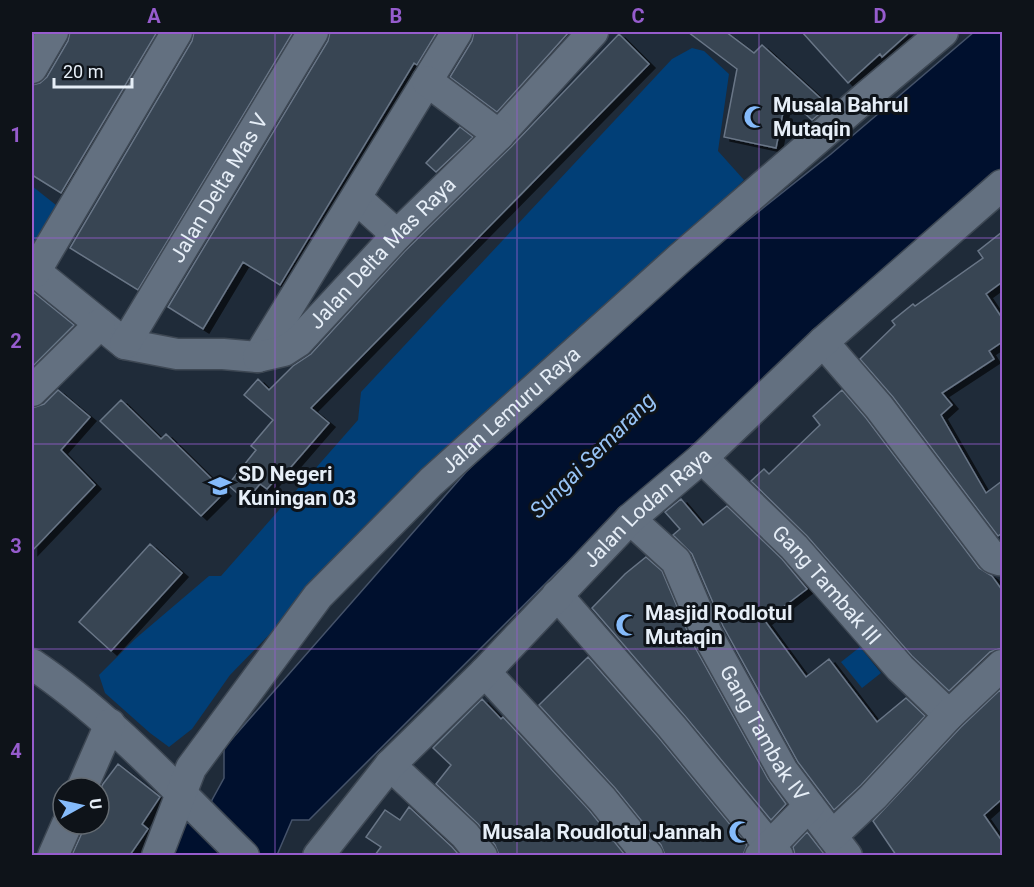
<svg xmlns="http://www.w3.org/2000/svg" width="1034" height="887" font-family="Roboto,sans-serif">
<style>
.green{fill:#013f77}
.water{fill:#00102e;stroke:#45536a;stroke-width:1.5}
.building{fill:#374452;stroke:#697687;stroke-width:1.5;filter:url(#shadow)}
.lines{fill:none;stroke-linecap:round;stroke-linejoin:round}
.minor-casing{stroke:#3e4854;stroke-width:33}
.minor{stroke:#637080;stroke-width:30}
.grid{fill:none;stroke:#965ccd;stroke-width:1.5;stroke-opacity:0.55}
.labels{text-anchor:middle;stroke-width:6;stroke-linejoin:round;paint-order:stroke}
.poi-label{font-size:21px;font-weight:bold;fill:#e6eef7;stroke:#0e1319;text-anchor:start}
.street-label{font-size:21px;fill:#e6eef7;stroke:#0e1319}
.water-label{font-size:22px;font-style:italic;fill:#97c3f5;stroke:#0e1319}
.neatline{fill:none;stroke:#965ccd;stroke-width:2}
.grid-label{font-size:20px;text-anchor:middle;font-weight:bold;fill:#965ccd}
</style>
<defs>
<filter id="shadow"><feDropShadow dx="6" dy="4" stdDeviation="0" flood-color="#0009"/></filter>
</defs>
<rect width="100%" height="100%" fill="#1f2b39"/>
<path class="green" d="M692,48L704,51L729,74L718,151L744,180L649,271L401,491L306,597L230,675L192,729L169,747L150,733L105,693L99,675L135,639L209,576H221L358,420L361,392L672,59Z
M32,186L61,209L35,245L32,242Z
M860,647L881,673L862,688L841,662Z"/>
<path class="water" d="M974,32H1002V174L828,321L558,571L309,820H292L277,855L165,856L176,822L204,824L212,800L224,778V748L466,472L607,332L831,154Z"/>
<path class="building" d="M70,32H157L61,193L32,175V85L40,83L47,77L68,41Z
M194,32H293L138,290L70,248L192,41Z
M330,32H437L417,65L414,63L280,285L243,262L203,329L168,307L328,41Z
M474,32H569L497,112L450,77L472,41Z
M688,32H726L754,53L762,45L829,106L812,120L786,97L776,148L724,137L737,69Z
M802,32H910L882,57L880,54L848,83Z
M619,34L649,64L311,408L329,423L284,475L281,473L267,489L260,484L246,501L228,485L256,450L251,446L273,420L244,395L258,379L269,390L293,366L311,354L405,251L511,147Z
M460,127L473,137L436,172L426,163Z
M1002,232V282L986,294L1002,318V342L989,351L994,359L942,393L952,405L941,415L986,493L1002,481V533L998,536L893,397L860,359L895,325L892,321L913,304L915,306L983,258L978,251Z
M32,291L74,325L32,367Z
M58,390L90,417L61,450L95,485L32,551V408L44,404Z
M842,390L866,418L979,568L992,576L1002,590V648L990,652L949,691L912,656L807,536L751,481L764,469L769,474L820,425L813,416Z
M121,400L161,439L166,434L225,492L201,516L100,421Z
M681,499L703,525L727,506L782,559L807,589L765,621L806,677L829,659L877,722L906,698L925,716L861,785L834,810L798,762L723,626L692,554L673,535L680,529L665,512Z
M150,544L182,573L111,651L79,622Z
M646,557L662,571L692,642L768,779L786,804L771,820L685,716L592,608L625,574Z
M588,657L659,738L747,845L743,855H665L661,845L615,788L539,705Z
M1000,690L1002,693V799L984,815L1002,841V855H896L873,821L961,727Z
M482,699L501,719L503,717L589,810L625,855H499L495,845L478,824L436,784L451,765L433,748Z
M118,764L160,797L142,824L148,829L130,855H72L86,824H99V792L103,784Z
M409,807L452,847L459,855H375L381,847L366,837L385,810L400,820Z
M807,832L825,855H795L793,847Z"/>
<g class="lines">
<g class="minor-casing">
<g id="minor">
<path d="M32,68L53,32"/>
<path d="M499,135L593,32"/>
<path d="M356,198L397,235"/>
<path d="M32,269L125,344L177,354H223L258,357L457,32"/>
<path d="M35,272L177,32"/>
<path d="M823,342L879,407L993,558L999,560L1002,557"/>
<path id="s1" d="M125,344L313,32"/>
<path id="s2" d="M258,357L284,351L298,342L397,235L499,135L427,81"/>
<path d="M32,391L100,324"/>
<path id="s3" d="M702,458L794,547L900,668L949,715"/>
<path id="s4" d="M630,519L676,561L707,634L783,771L847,856"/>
<path d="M557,595L672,727L778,856"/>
<path d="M32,664C111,717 176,790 244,856"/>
<path d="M485,672L602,799L648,856"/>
<path d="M390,765L465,835L482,856"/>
<path d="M82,788L110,724"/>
<path d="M832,836L873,797L949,715L1002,665"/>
<path d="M53,856L67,824"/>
<path id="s5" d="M157,856L191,768L318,596L431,482L680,258L868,95L943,32"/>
<path id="s6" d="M318,856L390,765L485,672L630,519L702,458L823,342L1002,185"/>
<path d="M760,856L809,806"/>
</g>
</g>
<use href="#minor" class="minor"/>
</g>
<path class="grid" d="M275,32V856M517,32V856M759,32V856M32,238H1002M32,444H1002M32,649H1002"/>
<defs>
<g id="mosque-bare" transform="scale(1.8)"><path d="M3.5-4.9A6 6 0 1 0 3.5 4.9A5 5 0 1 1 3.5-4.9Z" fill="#85bbfb" stroke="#0e1319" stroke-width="2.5" paint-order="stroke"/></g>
<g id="school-bare" transform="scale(1.8)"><path d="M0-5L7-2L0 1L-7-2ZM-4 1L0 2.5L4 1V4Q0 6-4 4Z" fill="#85bbfb" stroke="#0e1319" stroke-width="2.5" paint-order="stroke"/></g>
</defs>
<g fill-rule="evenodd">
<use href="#mosque-bare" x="755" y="117"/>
<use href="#school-bare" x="220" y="486"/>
<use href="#mosque-bare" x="627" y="625"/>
<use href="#mosque-bare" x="740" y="832"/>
</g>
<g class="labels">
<g class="poi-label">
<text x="773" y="112">Musala Bahrul<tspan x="773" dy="24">Mutaqin</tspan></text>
<text x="238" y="481">SD Negeri<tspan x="238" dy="24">Kuningan 03</tspan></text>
<text x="645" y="620">Masjid Rodlotul<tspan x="645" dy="24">Mutaqin</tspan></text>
<text x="722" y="839" text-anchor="end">Musala Roudlotul Jannah</text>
</g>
<g class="street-label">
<text dy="7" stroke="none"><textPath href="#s1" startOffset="182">Jalan Delta Mas V</textPath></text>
<text dy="7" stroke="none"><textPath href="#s2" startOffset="166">Jalan Delta Mas Raya</textPath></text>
<text dy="7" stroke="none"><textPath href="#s5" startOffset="576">Jalan Lemuru Raya</textPath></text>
<text dy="7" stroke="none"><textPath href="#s6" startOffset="480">Jalan Lodan Raya</textPath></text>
<text dy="7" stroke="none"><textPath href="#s3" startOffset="178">Gang Tambak III</textPath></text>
<text dy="7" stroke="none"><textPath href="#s4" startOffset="256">Gang Tambak IV</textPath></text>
</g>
<g class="water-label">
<text transform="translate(592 455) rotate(-45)" y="8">Sungai Semarang</text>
</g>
</g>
<rect width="1034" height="887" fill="none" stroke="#0e1319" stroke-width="66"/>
<g transform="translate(81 806) rotate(82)"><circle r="28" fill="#0e1319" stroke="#646b72" stroke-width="1.5"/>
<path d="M0-4.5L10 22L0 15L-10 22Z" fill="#85bbfb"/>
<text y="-9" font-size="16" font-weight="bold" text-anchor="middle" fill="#e6eef7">U</text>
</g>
<path d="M54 78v9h78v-9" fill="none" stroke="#e6eef7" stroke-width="3"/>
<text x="63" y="78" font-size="18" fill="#e6eef7" stroke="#0e1319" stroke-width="4.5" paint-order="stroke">20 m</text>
<rect x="33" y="33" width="968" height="821" class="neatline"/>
<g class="grid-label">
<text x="154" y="23">A</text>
<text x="396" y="23">B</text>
<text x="638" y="23">C</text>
<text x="880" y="23">D</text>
<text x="16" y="142">1</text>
<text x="16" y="348">2</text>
<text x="16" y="553">3</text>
<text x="16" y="758">4</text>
</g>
</svg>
